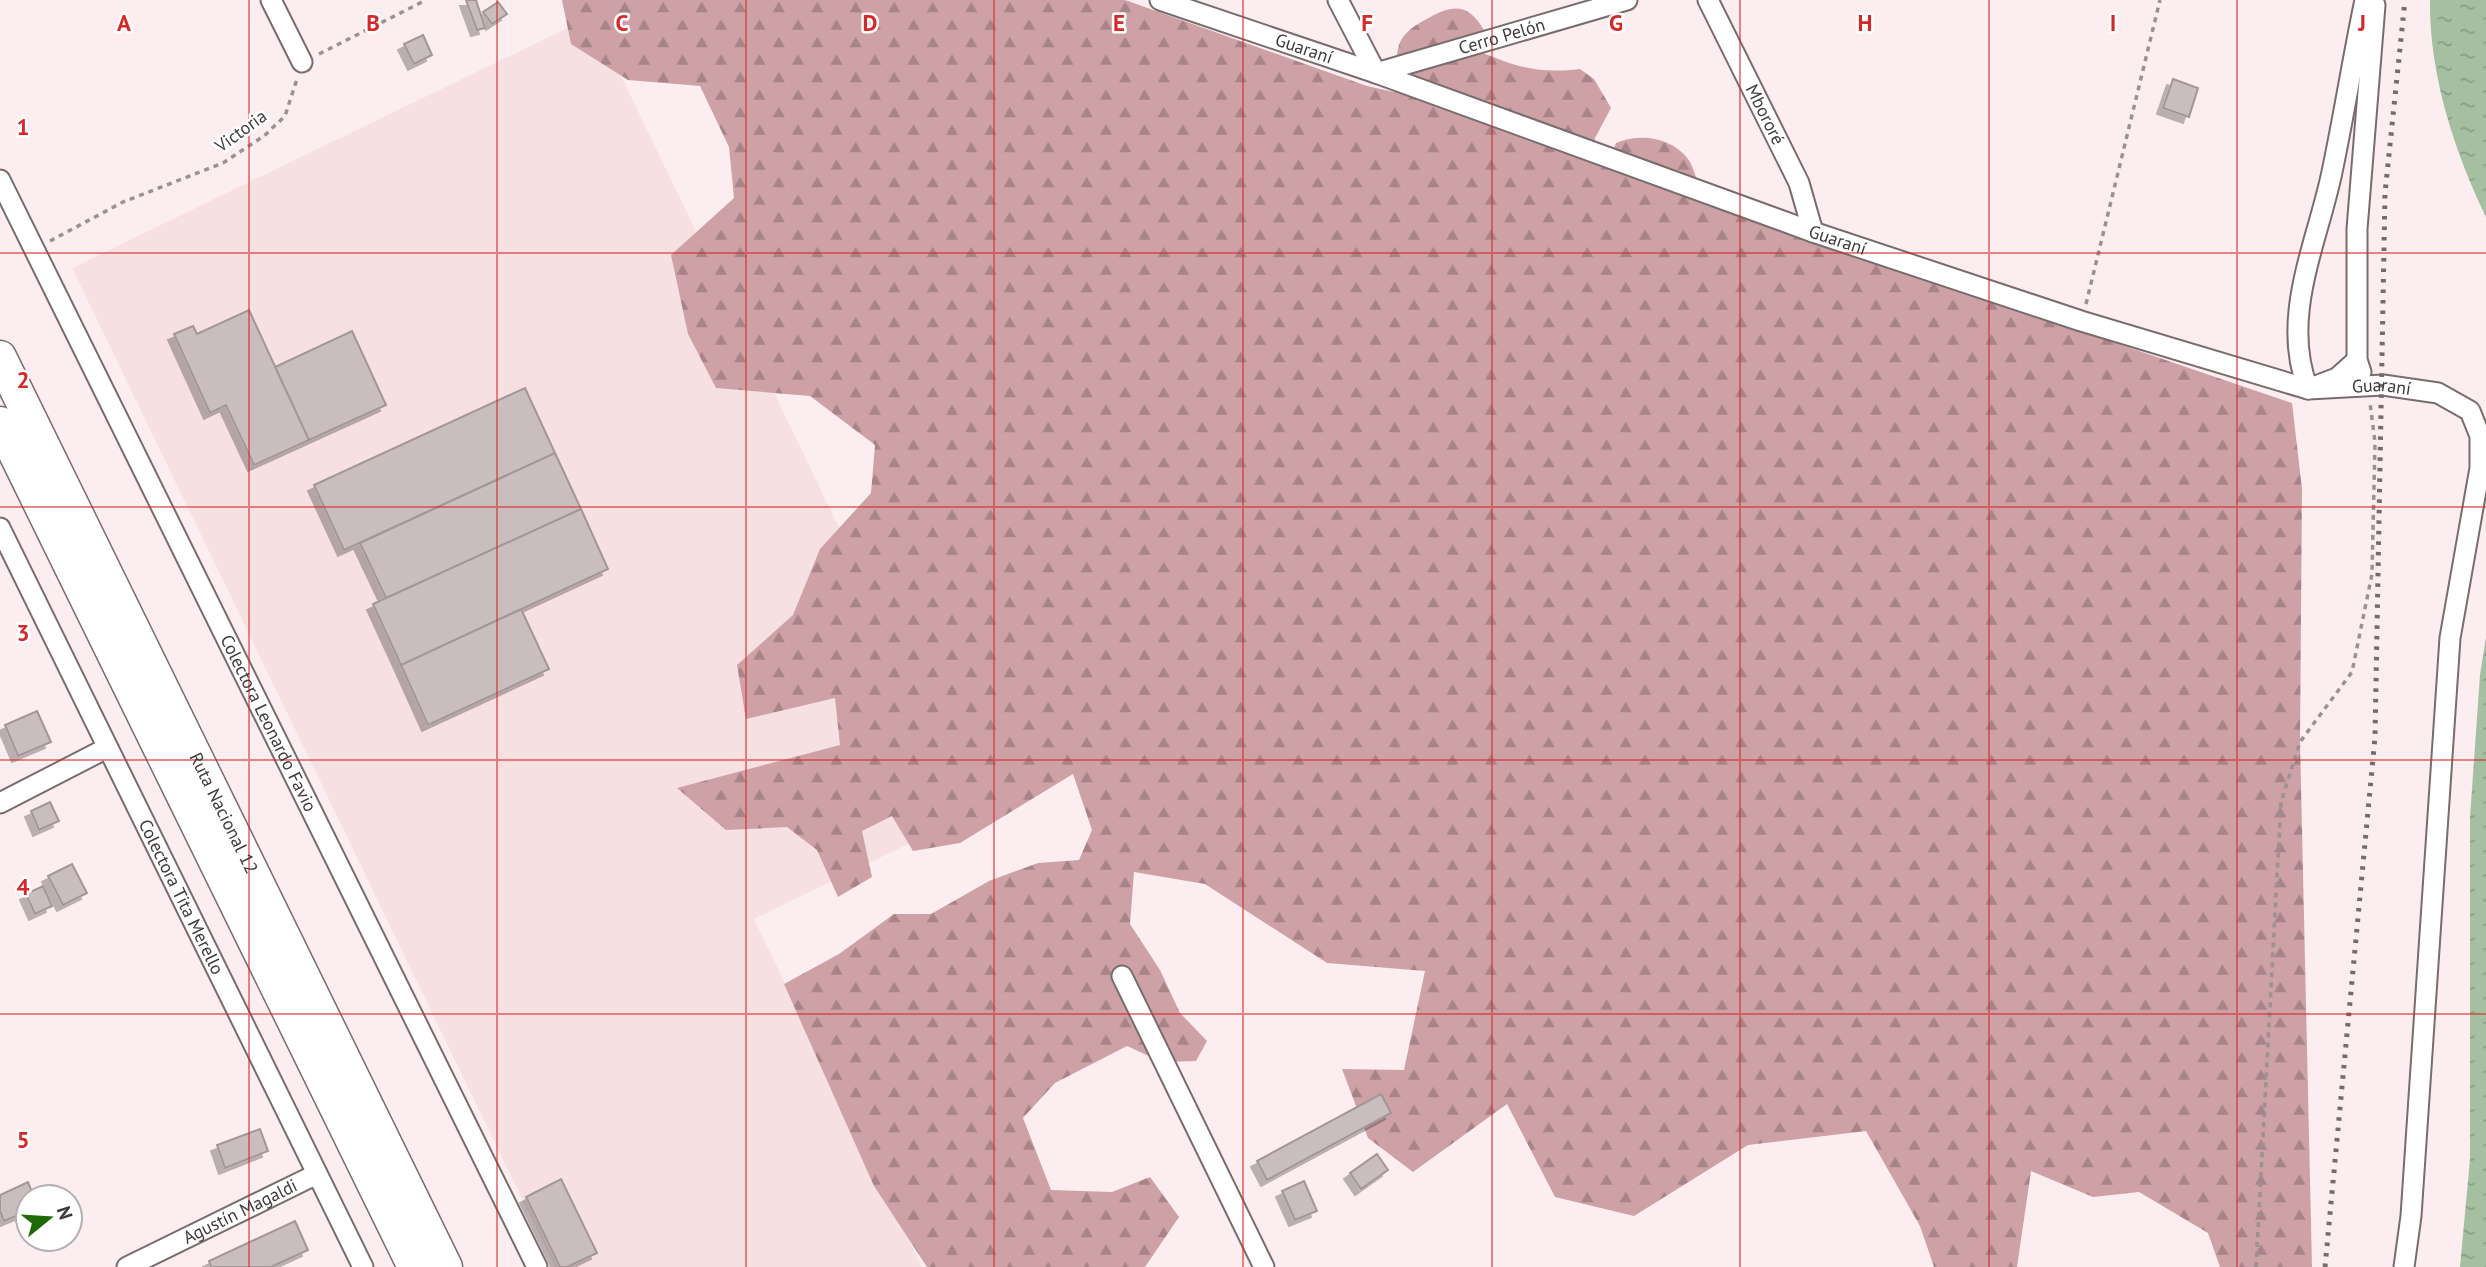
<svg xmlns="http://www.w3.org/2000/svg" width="2486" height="1267" font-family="'PT Sans',sans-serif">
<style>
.built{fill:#f7e0e2}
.forest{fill:url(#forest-firs)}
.water{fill:url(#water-ripples)}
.building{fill:#cabdbe;stroke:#a39698;stroke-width:2;filter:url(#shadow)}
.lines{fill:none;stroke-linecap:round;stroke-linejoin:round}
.minor-casing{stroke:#786c6d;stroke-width:23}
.trunk-casing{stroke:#786c6d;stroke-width:35}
.path{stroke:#9b9192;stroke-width:3.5;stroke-dasharray:5 5;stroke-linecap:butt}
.minor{stroke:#fff;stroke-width:19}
.trunk{stroke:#fff;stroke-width:32}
.rail{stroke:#736b6c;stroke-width:5;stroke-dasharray:3.5 7;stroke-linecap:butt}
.grid{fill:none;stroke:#d62828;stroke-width:2;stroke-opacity:0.55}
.labels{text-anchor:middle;stroke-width:5;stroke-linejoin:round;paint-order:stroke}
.street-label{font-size:18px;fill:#3f393a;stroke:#fff}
.grid-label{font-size:23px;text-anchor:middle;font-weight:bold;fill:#d62828;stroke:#fff;stroke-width:5;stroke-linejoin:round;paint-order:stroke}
</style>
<defs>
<pattern id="forest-firs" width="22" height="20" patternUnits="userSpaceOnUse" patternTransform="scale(1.75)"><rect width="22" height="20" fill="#cda1a6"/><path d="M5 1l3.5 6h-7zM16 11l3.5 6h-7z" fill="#a88488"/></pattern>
<pattern id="water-ripples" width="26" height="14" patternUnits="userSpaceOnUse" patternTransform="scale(1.75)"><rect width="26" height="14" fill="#a5c0a0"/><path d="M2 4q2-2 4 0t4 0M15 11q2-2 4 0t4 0" fill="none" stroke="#889d83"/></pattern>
<filter id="shadow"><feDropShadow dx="-6" dy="6" stdDeviation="0" flood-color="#0004"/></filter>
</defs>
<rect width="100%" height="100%" fill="#fceef0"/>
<path class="built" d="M592,16L976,811L754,919L922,1267H555L72,268Z"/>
<path class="forest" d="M562,0H1125L1367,86L1394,92L1407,91C1401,77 1394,64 1398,49C1400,36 1412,27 1423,21C1450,5 1468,0 1485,32L1478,51C1517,67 1538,74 1580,69L1594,79L1611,108L1595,138V153L1611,156L1616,143C1640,133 1671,137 1688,159C1693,166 1696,178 1699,186L1889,266L2292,403L2302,489L2300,742L2312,1267H2220L2208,1233L2139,1192L2093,1197L2031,1171L2017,1267H1934L1920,1226L1866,1131L1748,1145L1634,1216L1555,1197L1507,1104L1413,1172L1368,1138L1342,1069L1404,1070L1425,971L1327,963L1205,884L1134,872L1130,924L1160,970L1180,1013L1207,1041L1196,1061L1162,1062L1127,1046L1055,1083L1023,1118L1051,1190L1112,1192L1150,1177L1179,1217L1145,1267H927L874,1186L784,984L839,954L894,914H931L989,881L1038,863L1079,860L1092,830L1073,774L960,843L913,851L892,816L862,831L872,877L838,897L817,850L787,827L726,830L677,788L840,745L835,698L746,719L737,665L793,615L820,549L871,493L875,445L810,396L716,388L688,334L671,255L734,198L729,147L700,86L628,80L571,44Z"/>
<path class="water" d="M2430,0H2486V217C2454,151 2429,74 2430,0Z
M2486,637V1267H2460L2470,1159V817L2480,675Z"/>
<path class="building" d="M466,0H476L485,28L477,30Z
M498,2L507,14L492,24L483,12Z
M423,35L432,55L414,64L404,44Z
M2173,79L2198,88L2189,117L2163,108Z
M249,310L309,440L254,465L226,405L210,413L174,334L193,326L197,334Z
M352,331L386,405L309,440L275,367Z
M525,388L555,453L344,550L314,485Z
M555,453L581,509L386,598L360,543Z
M581,509L608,569L401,665L373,604Z
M521,609L549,669L428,725L401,665Z
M37,711L51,742L18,756L5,725Z
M50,802L59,821L39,830L31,811Z
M72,864L87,893L63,905L48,876Z
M43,886L52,906L35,914L26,894Z
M1381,1094L1391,1113L1267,1180L1257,1161Z
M260,1129L268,1151L225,1168L217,1145Z
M1377,1154L1388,1170L1361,1189L1350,1173Z
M561,1179L597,1253L567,1267H560L526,1197Z
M1304,1181L1317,1211L1295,1220L1282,1191Z
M28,1182L34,1197H28V1211L4,1221L0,1211V1195Z
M295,1221L308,1250L271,1267H211L209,1261Z"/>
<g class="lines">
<g class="minor-casing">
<g id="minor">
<path d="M271,0L302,62"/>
<path id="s1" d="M1160,0L1376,73L1813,232L2081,321L2308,389L2383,385L2438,393L2470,411L2480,436V468L2450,638L2411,1216L2404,1267"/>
<path d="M1338,0L1376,73"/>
<path id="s2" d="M1708,0L1799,183L1813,232"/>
<path id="s3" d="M1376,73L1627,0"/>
<path id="s4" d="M0,180L537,1267"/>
<path d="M2357,360L2337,378L2308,389C2280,317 2317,244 2332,172C2344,115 2353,57 2365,0"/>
<path d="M2361,372L2357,360V229L2375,5"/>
<path id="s5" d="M0,528L363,1267"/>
<path d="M0,803L107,748"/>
<path d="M1122,976L1264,1267"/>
<path id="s6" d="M127,1267L317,1174"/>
</g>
</g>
<g class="trunk-casing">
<g id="trunk">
<path id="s7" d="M0,357L446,1267"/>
<path d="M0,423L414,1267"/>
</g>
</g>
<path class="path" d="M319,54L426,0
M50,241L123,202L223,163L264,136L285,116L297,79
M2086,304L2160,0
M2256,1267L2281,802L2300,742L2352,672L2372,574L2375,442L2370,403"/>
<use href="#minor" class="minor"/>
<use href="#trunk" class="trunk"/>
<path class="rail" d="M2325,1267L2375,737L2385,193L2405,0"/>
</g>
<path class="grid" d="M249,0V1267M497,0V1267M746,0V1267M994,0V1267M1243,0V1267M1492,0V1267M1740,0V1267M1989,0V1267M2237,0V1267M0,253H2486M0,507H2486M0,760H2486M0,1014H2486"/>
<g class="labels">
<g class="street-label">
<text dy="6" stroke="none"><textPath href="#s3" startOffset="131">Cerro Pelón</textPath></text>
<text dy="6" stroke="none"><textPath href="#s1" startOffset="152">Guaraní</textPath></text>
<text dy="6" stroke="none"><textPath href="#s2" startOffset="128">Mbororé</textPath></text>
<text transform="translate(241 131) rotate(-36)" y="6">Victoria</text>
<text dy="6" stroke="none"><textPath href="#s1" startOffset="719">Guaraní</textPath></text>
<text dy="6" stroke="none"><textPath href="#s1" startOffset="1286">Guaraní</textPath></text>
<text dy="6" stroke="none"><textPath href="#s4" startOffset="606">Colectora Leonardo Favio</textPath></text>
<text dy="6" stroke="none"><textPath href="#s7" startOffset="508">Ruta Nacional 12</textPath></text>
<text dy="6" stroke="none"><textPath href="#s5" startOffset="411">Colectora Tita Merello</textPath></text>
<text dy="6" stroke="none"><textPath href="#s6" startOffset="126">Agustín Magaldi</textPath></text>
</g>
</g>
<g class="grid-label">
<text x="124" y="31">A</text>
<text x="373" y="31">B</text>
<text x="622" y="31">C</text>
<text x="870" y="31">D</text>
<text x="1119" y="31">E</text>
<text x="1367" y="31">F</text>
<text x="1616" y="31">G</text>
<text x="1865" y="31">H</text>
<text x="2113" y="31">I</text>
<text x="2362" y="31">J</text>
<text x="23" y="135">1</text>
<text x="23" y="388">2</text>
<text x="23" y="641">3</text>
<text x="23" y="895">4</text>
<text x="23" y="1148">5</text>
</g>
<g transform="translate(49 1218) rotate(72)"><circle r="33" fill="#ffffff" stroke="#b2b0b0" stroke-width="2"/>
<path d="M0-5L12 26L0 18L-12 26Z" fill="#1e6a08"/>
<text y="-10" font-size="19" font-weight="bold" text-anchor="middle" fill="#3f393a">N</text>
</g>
</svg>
